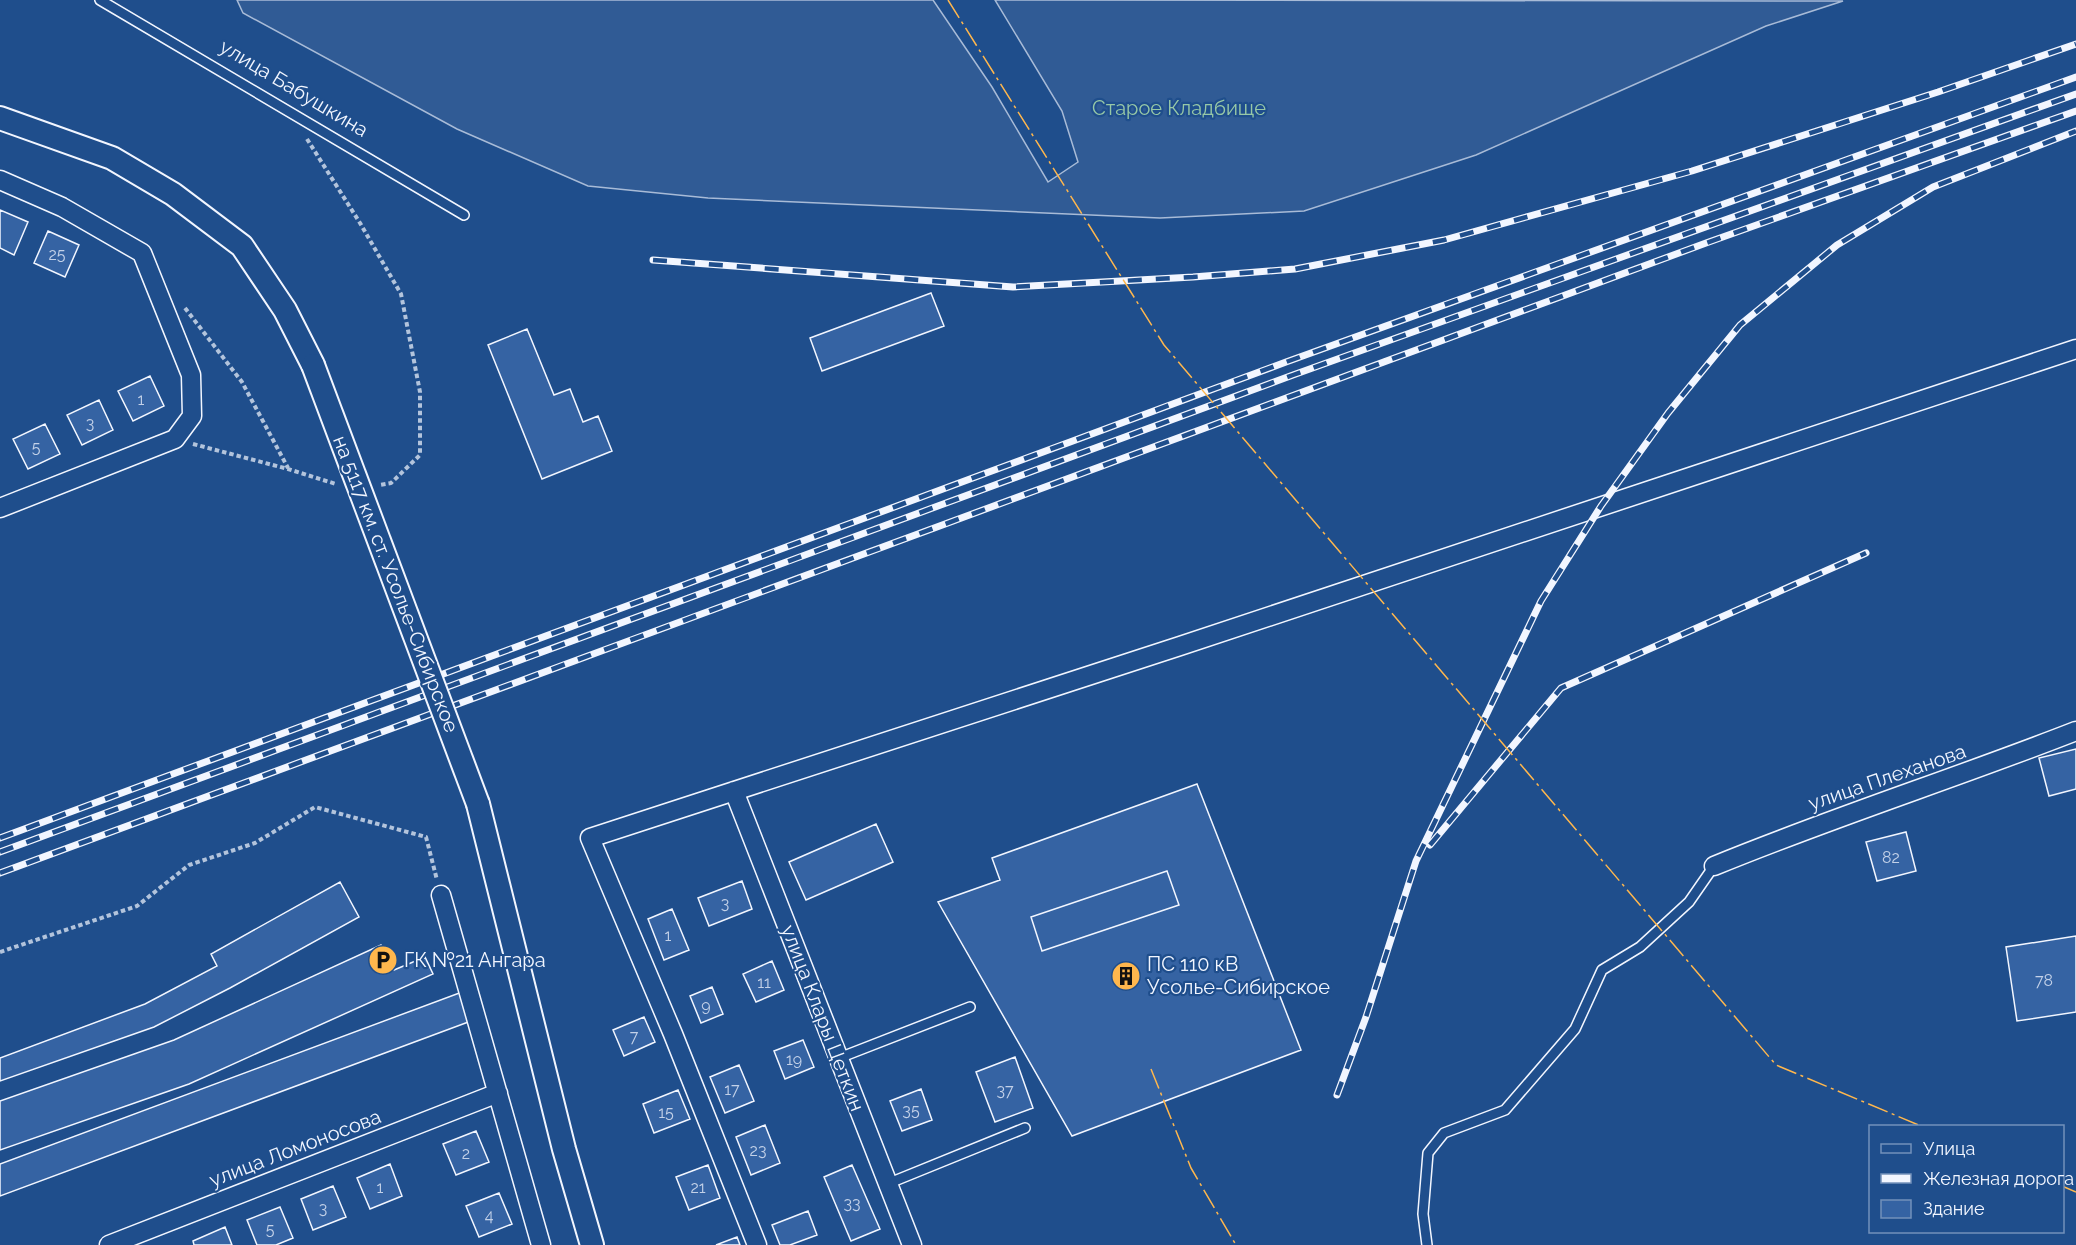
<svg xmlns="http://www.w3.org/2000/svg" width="2076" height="1245" font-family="Raleway,sans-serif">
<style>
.built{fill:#305b95;stroke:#a8bbd7;stroke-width:1.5}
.building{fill:#3563a3;stroke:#f2f6ff;stroke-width:1.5}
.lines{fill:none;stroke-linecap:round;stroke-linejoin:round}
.service-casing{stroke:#f2f6ff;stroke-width:12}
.minor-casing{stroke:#f2f6ff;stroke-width:21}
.tertiary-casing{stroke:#f2f6ff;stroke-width:26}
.path{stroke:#b3c4dc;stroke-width:4;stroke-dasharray:4.5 3;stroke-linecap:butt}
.service{stroke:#1f4e8c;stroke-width:9}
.minor{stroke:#1f4e8c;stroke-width:18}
.tertiary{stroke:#1f4e8c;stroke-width:22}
.rail-casing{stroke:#f2f6ff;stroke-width:7}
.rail{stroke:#1f4e8c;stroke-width:4.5;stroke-dasharray:14;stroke-linecap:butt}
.tertiary-bridge-casing{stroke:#f2f6ff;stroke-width:26;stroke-linecap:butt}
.tertiary-bridge{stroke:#1f4e8c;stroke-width:22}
.power{stroke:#ffb74d;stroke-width:1.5;stroke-dasharray:21 4.5 3 4.5;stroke-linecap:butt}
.labels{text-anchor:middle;stroke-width:4.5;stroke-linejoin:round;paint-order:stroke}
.number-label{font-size:16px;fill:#c3d1e8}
.street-label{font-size:20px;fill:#f2f6ff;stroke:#1f4e8c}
.park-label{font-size:20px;fill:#97c8a6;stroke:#1f4e8c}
.poi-label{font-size:20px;fill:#f2f6ff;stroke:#1f4e8c;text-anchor:start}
</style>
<rect width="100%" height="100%" fill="#1f4e8c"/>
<path class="built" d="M237,0H933L992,87L1048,182L1078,162L1062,111L995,0L1843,1L1766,26L1476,155L1304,211L1160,218L708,198L588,186L457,129L243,13Z"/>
<path class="building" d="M0,210L28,222L14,255L0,248Z
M48,231L79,245L65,277L34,263Z
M931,293L944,326L822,371L810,338Z
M527,329L554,395L570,389L583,422L598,416L612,451L542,479L488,345Z
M150,376L164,406L133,421L118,391Z
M99,400L113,430L82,445L67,415Z
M45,424L60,454L28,469L13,439Z
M2076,749V789L2049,796L2039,758Z
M1197,784L1301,1050L1072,1136L938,902L1000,880L992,858Z
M876,824L893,862L806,900L789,862Z
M1906,832L1916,871L1877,881L1866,842Z
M1167,871L1179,905L1042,951L1031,917Z
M742,881L752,909L709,926L698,898Z
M340,882L359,917L230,988L154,1027L0,1081V1058L145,1004L217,966L211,954Z
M672,909L689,950L664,960L648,919Z
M2076,936V1012L2017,1021L2006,947Z
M381,945L394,970L425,957L433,974L189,1084L0,1150V1101L174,1040Z
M772,961L784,990L756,1002L743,974Z
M712,987L723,1014L701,1023L690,996Z
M462,992L471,1021L0,1196V1164Z
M644,1017L655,1042L624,1056L613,1030Z
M803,1040L814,1067L785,1079L774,1051Z
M1015,1057L1033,1108L995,1122L976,1072Z
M739,1065L754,1101L725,1113L710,1077Z
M921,1089L932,1120L902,1131L890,1101Z
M678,1090L690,1119L654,1133L643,1104Z
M765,1125L780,1163L751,1175L736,1137Z
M476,1131L489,1162L456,1175L443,1144Z
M390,1164L402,1196L370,1209L357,1178Z
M708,1165L720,1198L689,1210L676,1177Z
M852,1165L880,1229L851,1241L824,1177Z
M333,1186L346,1217L313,1230L301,1199Z
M499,1193L512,1224L479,1237L466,1206Z
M280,1207L293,1238L276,1245H257L247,1220Z
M808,1211L817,1235L790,1245H780L772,1225Z
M225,1227L232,1245H194L193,1241Z
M737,1237L740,1245H716Z"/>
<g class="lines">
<g class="service-casing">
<path id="service" d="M100,0L464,215
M839,1058L970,1007
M887,1184L1025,1128
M1427,1245L1423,1214L1428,1153L1444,1133L1505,1110L1575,1029L1602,970L1640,947L1689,902L1714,866"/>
</g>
<g class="minor-casing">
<path id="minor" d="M0,180L62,207L142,253L191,375L192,416L175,439L0,508
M734,791L912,1245
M1714,866C1833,817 1956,778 2076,731
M441,895L541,1245
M109,1245L498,1093
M757,1245L673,1034L590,838L1180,646L2076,349"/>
</g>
<g class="tertiary-casing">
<path id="tertiary" d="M0,118L112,158L173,194L242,246L285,310L313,365
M478,804L564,1149L592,1245"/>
</g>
<path class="path" d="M307,139L360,223L401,294L420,392V455L391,483L379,485
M185,308L242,382L288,468
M193,444L288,469L336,484
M0,952L137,906L189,865L255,843L315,807L426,837L437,880"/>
<use href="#service" class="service"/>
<use href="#minor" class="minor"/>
<use href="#tertiary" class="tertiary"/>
<g class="rail-casing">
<path id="rail" d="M653,260L1013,287L1193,277L1295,269L1444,240L1692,171L1938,92L2076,44
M0,838L1286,362L2076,77
M1430,845L1561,688L1866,553
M0,852L1293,375L2076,94
M0,873L1706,243L2076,111
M1337,1095L1366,1017L1416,861L1541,601L1601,506L1668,413L1740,325L1837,245L1933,187L2076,131"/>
</g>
<use href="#rail" class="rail"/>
<g class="tertiary-bridge-casing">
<path id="tertiary-bridge" d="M313,365L478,804"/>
</g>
<use href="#tertiary-bridge" class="tertiary-bridge"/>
<path class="power" d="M948,0L1164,345L1776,1065L1921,1126
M1151,1069L1191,1168L1236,1245
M2062,1186L2076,1192"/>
</g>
<defs>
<g id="parking-disc" transform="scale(1.5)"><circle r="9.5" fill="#ffb74d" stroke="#1f4e8c"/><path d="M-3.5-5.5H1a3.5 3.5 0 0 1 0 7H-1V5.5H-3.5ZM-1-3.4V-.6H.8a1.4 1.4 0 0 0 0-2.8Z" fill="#111"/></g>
<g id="building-disc" transform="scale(1.5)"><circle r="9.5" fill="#ffb74d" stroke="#1f4e8c"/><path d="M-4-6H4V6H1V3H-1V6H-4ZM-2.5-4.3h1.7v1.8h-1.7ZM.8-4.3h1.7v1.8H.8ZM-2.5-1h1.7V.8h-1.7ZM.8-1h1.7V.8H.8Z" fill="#111"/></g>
</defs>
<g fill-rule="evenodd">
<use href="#parking-disc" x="383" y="960"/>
<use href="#building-disc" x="1126" y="976"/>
</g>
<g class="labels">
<g class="number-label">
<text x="57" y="260">25</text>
<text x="141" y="405">1</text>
<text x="90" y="429">3</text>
<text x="36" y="453">5</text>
<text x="1891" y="863">82</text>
<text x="725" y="909">3</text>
<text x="668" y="941">1</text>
<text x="2044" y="986">78</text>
<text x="764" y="988">11</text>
<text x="706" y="1011">9</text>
<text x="634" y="1042">7</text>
<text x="794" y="1065">19</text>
<text x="732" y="1095">17</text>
<text x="1005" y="1096">37</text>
<text x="911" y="1116">35</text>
<text x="666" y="1118">15</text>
<text x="758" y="1156">23</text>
<text x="466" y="1159">2</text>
<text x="380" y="1193">1</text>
<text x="698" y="1193">21</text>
<text x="852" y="1209">33</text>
<text x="323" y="1214">3</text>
<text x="489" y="1221">4</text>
<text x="270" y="1235">5</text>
</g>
<g class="street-label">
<text transform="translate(294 88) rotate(31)" y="7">улица Бабушкина</text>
<text transform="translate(396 584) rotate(69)" y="7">на 5117 км. ст. Усолье-Сибирское</text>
<text transform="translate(1887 777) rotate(-19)" y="7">улица Плеханова</text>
<text transform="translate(823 1018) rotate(69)" y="7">улица Клары Цеткин</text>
<text transform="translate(295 1148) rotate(-21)" y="7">улица Ломоносова</text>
</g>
<g class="park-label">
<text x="1179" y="115">Старое Кладбище</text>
</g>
<g class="poi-label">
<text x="404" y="967">ГК №21 Ангара</text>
<text x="1147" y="971">ПС 110 кВ<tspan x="1147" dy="23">Усолье-Сибирское</tspan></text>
</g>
</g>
<rect x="1869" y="1125" width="195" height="108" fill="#1f4e8c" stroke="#7391ba" stroke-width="1.5"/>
<rect x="1881" y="1144" width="30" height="9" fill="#1f4e8c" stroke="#7391ba" stroke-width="1.5"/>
<text x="1923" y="1155" font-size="18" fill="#f2f6ff">Улица</text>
<rect x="1881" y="1174" width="30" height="9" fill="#f2f6ff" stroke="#7391ba" stroke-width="1.5"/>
<text x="1923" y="1185" font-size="18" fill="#f2f6ff">Железная дорога</text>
<rect x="1881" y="1200" width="30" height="18" fill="#3563a3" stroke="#7391ba" stroke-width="1.5"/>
<text x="1923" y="1215" font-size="18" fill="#f2f6ff">Здание</text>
</svg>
